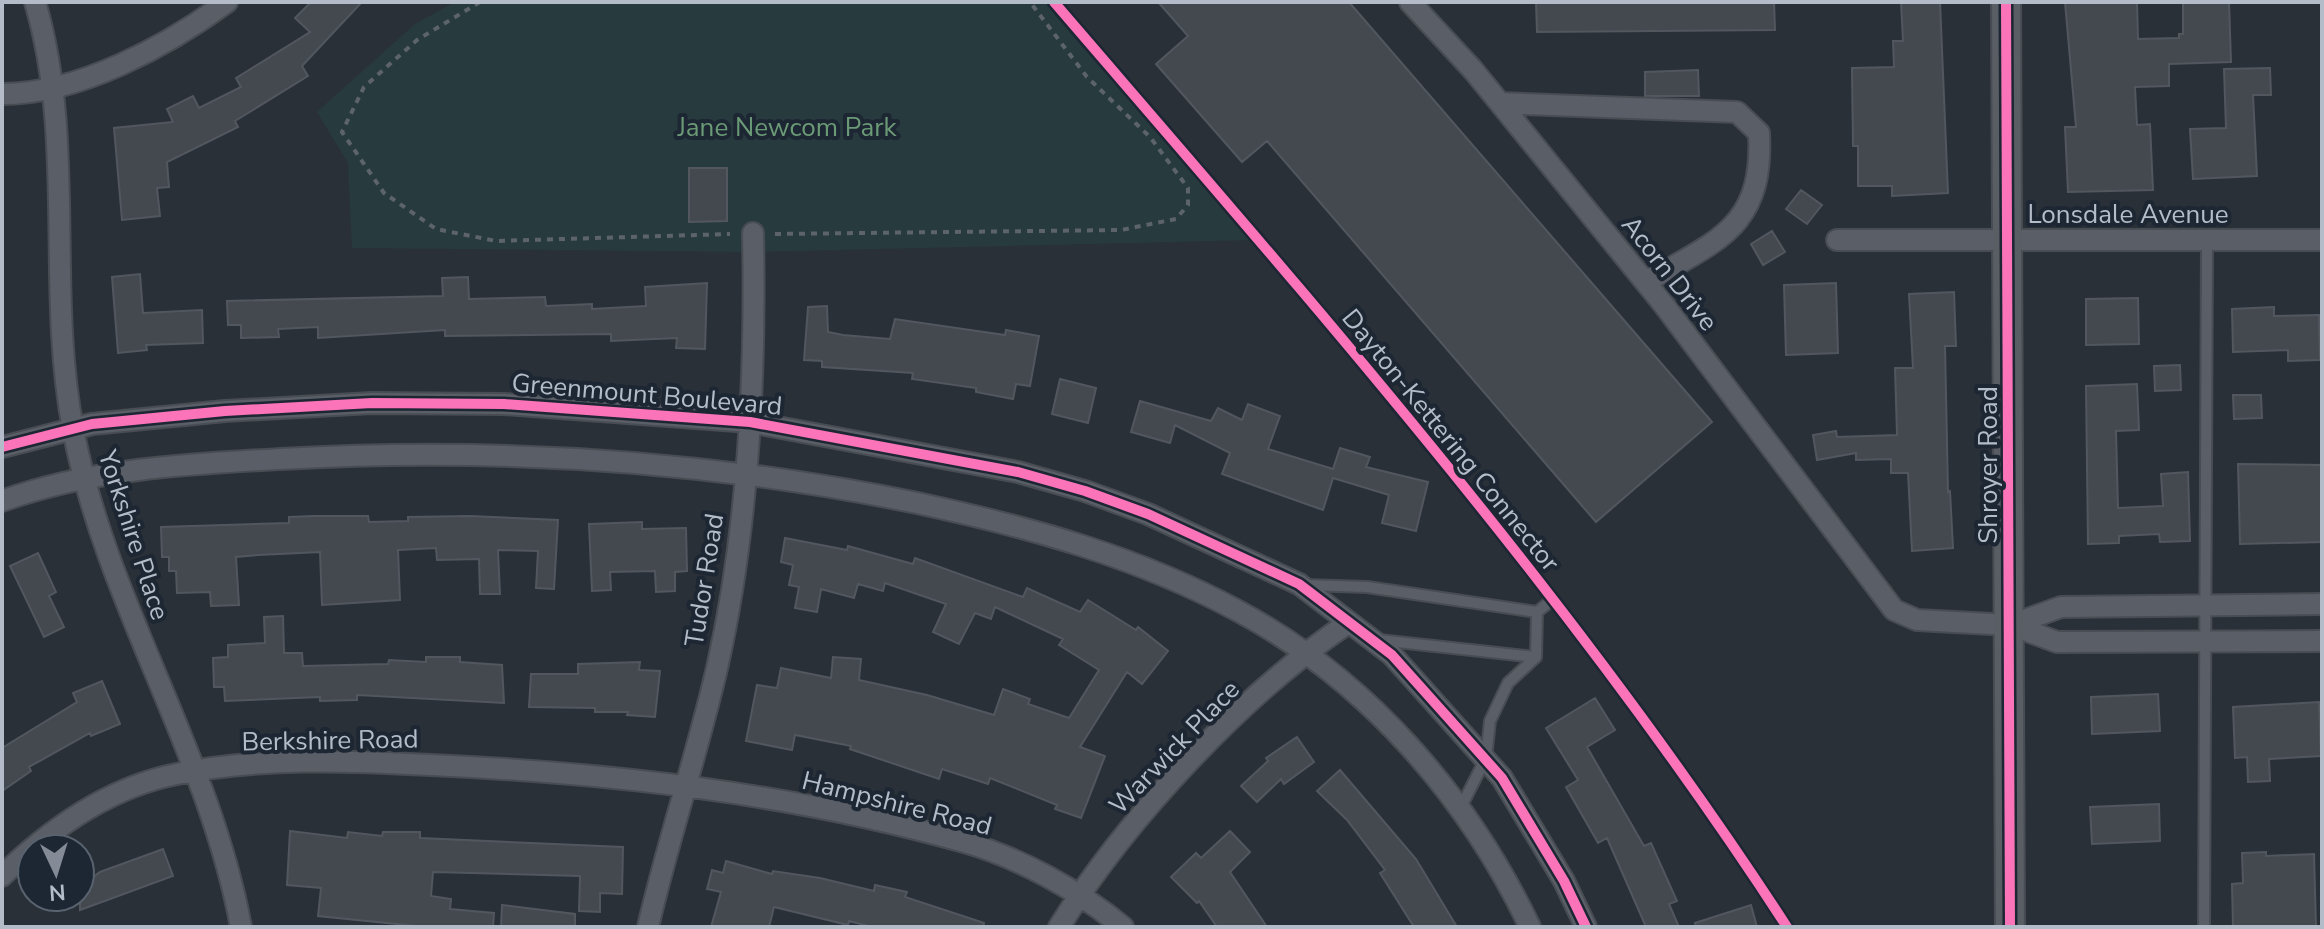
<svg xmlns="http://www.w3.org/2000/svg" width="2324" height="929" font-family="'Nunito Sans',sans-serif">
<style>
.green{fill:#273a3e}
.building{fill:#444950;stroke:#52575f;stroke-width:2}
.lines{fill:none;stroke-linecap:round;stroke-linejoin:round}
.lane-casing{stroke:#484c53;stroke-width:14}
.street-casing{stroke:#484c53;stroke-width:24}
.secondary-casing{stroke:#484c53;stroke-width:32}
.path{stroke:#5d636a;stroke-width:4;stroke-dasharray:6 6;stroke-linecap:butt}
.lane{stroke:#5a5e66;stroke-width:10}
.street{stroke:#5a5e66;stroke-width:20}
.secondary{stroke:#595d64;stroke-width:28}
.cycleway-casing{stroke:#1d2633;stroke-width:15}
.cycleway{stroke:#fb73b8;stroke-width:10}
.labels{text-anchor:middle;stroke-width:8;stroke-linejoin:round;paint-order:stroke}
.park-label{font-size:26px;fill:#6b9a76;stroke:#1d2633}
.street-label{font-size:26px;fill:#b4bcc9;stroke:#1d2633}
</style>
<rect width="100%" height="100%" fill="#2a3038"/>
<path class="green" d="M455,2H1054L1258,240L754,252L352,248L348,163L317,112L415,24Z"/>
<path class="building" d="M311,2H362L302,66L308,76L235,121L238,127L167,162L169,187L157,188L160,216L122,220L114,128L173,122L167,109L193,96L199,108L241,87L236,78L310,32L295,18Z
M1158,2H1349L1712,422L1596,522L1267,141L1242,162L1156,64L1188,36Z
M1536,2H1774L1775,30L1537,32Z
M1901,2H1940L1948,193L1892,196V186H1858V146H1853L1852,68L1894,67L1893,41H1903Z
M2065,2H2137L2138,39L2179,38V34H2183V2H2229L2231,62L2169,64V86L2135,87L2137,125L2150,124L2153,190L2068,192L2065,127H2076Z
M2270,68L2271,95H2253L2257,176L2193,179L2190,129L2226,128L2224,69Z
M1698,70L1699,96H1645V72Z
M689,168H727V221L689,222Z
M1801,190L1822,205L1807,224L1786,209Z
M1772,231L1785,252L1763,265L1751,244Z
M140,274L143,313L202,310L203,343L146,345L147,350L118,353L112,277Z
M468,277L469,299L545,297L546,306L592,304V309L646,306L645,287L707,283L705,349L676,348L677,338L611,341V334L445,336V330L318,338V327L278,329L279,337L241,338V325H228L227,301L443,296L442,278Z
M1836,283L1838,353L1786,355L1784,285Z
M1954,292L1956,346H1945L1948,492L1950,491L1953,548L1912,551L1908,473H1891V459L1856,460V453L1817,460L1813,435L1836,431L1837,437L1897,435L1895,368H1913L1909,294Z
M2138,298L2139,344L2086,345V299Z
M827,306L828,332L843,335L890,339L895,319L1005,335L1006,330L1039,336L1030,386L1016,384L1013,399L976,392V388L912,379L913,373L822,367V361L804,360L808,307Z
M2274,307V316L2319,315L2320,360L2288,361V350L2233,352L2232,309Z
M2180,365L2181,390L2155,391L2154,366Z
M1060,379L1096,388L1088,423L1052,414Z
M2137,384L2139,430L2116,431L2118,508L2163,506L2161,474L2188,472L2190,541L2160,542L2159,534L2119,536V543L2088,544L2086,386Z
M2233,395H2261L2262,418L2234,419Z
M1140,401L1211,421L1218,408L1242,420L1248,404L1280,416L1268,449L1333,469L1340,448L1370,457L1366,467L1428,482L1416,531L1382,523L1389,495L1333,478L1323,510L1222,474L1230,453L1175,425L1170,443L1131,432Z
M2238,464L2322,465V542L2240,544Z
M313,516H368L369,522L408,521V517L470,516L558,520L554,589L536,588L538,551L498,550L500,594H480L479,559L437,560L436,548L398,550L400,600L322,605L320,552L258,555L236,557L239,605L211,606L210,592L177,593L176,571H169V557H162L161,527L289,523V517Z
M642,522V529L686,528L687,571L675,572V591L656,592L655,571L610,572L611,590L592,591L589,524Z
M785,538L847,550L848,546L913,564L915,558L1023,597L1027,588L1080,612L1088,600L1136,630L1138,627L1168,651L1142,684L1127,672L1080,747L1105,756L1081,818L1055,809L1057,805L990,778L988,784L942,769L939,779L850,749L851,746L795,735L792,750L746,741L757,685L777,688L781,668L831,678L833,657L861,659L859,680L927,695L994,715L1003,689L1030,699L1028,704L1069,718L1099,670L1059,645L1063,639L995,607L991,619L975,613L959,644L933,632L946,604L885,583L883,591L858,584L854,598L821,589L817,612L795,608L799,587L789,585L793,565L781,562Z
M38,553L56,592L49,596L64,627L44,637L10,566Z
M283,616L284,653H302L303,666L388,664L389,660L426,662V657H460V662L502,665L504,703L357,695V700L320,701V697L225,701L224,687H214L213,658L228,657V645L265,643L264,617Z
M640,662L639,670L660,671L655,717L627,715L628,712H595V708L529,707L531,674H578V664Z
M102,681L120,724L91,736L90,733L29,767L31,771L2,791V748L77,702L73,693Z
M2158,694L2160,731L2092,734L2091,697Z
M1595,698L1615,730L1587,747L1644,846L1651,843L1677,901L1669,904L1679,927H1646L1607,838L1598,843L1566,787L1578,780L1546,728Z
M2319,702L2321,756L2269,759L2270,781L2248,782L2247,757L2235,758L2233,707Z
M1297,737L1314,762L1284,784L1281,779L1257,802L1241,786L1268,761L1266,758Z
M1340,770L1416,859L1457,927H1414L1380,873L1385,870L1347,820L1317,791Z
M2159,804L2160,841L2092,844L2090,807Z
M290,831L347,838L348,832L382,836L383,832H420V838L623,847L622,894L600,893V912L579,911L580,876L433,872L431,896L451,899L450,909L494,913L493,927H426L318,916L321,888L287,885Z
M1230,831L1250,852L1230,872L1267,927H1217L1199,901L1197,903L1171,877L1196,853L1201,858Z
M163,849L173,876L80,910V887L100,872Z
M2266,852V856L2314,854L2316,927H2233L2232,884L2243,883L2242,853Z
M726,861L772,874L773,871L820,878L874,891L875,885L907,892L905,897L984,923L983,927H872L849,921L848,925L774,907L769,927H711L721,892L707,889L712,870L723,873Z
M502,905L575,914V927H501Z
M1751,905L1757,927H1696L1695,923Z"/>
<g class="lines">
<g class="lane-casing">
<path id="lane" d="M1305,585L1367,587L1537,612L1536,657L1508,683L1490,721L1486,758L1461,807
M1537,612L1552,600
M1379,640L1536,657
M2204,927L2207,241"/>
</g>
<g class="street-casing">
<path id="street" d="M35,2C76,141 46,287 73,429C106,603 209,753 241,927
M1410,2L1473,70L1664,305L1894,610L1917,620L2011,625L2057,642L2322,641
M2,94C79,94 167,46 227,2
M1500,103L1737,112L1759,133C1764,227 1718,240 1646,282
M1837,240H2322
M2,447L92,424L225,411L372,403L504,404L750,422L1018,472L1085,491L1148,514L1299,584L1392,655L1502,778L1564,881L1586,927
M2,501C90,469 187,464 280,459C494,447 707,460 917,503C1029,527 1139,557 1240,612C1368,681 1468,797 1530,927
M2011,625L2061,607L2322,604
M2,876C50,829 110,787 177,774C260,757 348,761 431,765C610,773 791,793 964,842C1020,858 1078,890 1123,927
M648,927C668,840 697,755 717,668C749,527 756,378 753,233
M1059,927C1127,818 1242,695 1348,623"/>
</g>
<g class="secondary-casing">
<path id="secondary" d="M2006,2L2010,927"/>
</g>
<path class="path" d="M480,2L417,40L364,87L342,132L384,193L436,229L496,241L730,234
M775,234L1121,230L1176,219L1188,205V188L1150,137L1087,77L1030,2"/>
<use href="#lane" class="lane"/>
<use href="#street" class="street"/>
<use href="#secondary" class="secondary"/>
<g class="cycleway-casing">
<path id="cycleway" d="M1054,2C1310,300 1573,597 1787,927
M2006,2L2010,927
M2,447L92,424L225,411L372,403L504,404L750,422L1018,472L1085,491L1148,514L1299,584L1392,655L1502,778L1564,881L1586,927"/>
</g>
<use href="#cycleway" class="cycleway"/>
</g>
<g class="labels">
<g class="park-label">
<text x="787" y="136">Jane Newcom Park</text>
</g>
<g class="street-label">
<text x="2128" y="223">Lonsdale Avenue</text>
<text transform="translate(1670 273) rotate(52)" y="9">Acorn Drive</text>
<text transform="translate(647 394) rotate(5)" y="9">Greenmount Boulevard</text>
<text transform="translate(1451 440) rotate(51)" y="9">Dayton-Kettering Connector</text>
<text transform="translate(1988 465) rotate(-90)" y="9">Shroyer Road</text>
<text transform="translate(134 535) rotate(72)" y="9">Yorkshire Place</text>
<text transform="translate(704 580) rotate(-81)" y="9">Tudor Road</text>
<text transform="translate(330 740) rotate(-1)" y="9">Berkshire Road</text>
<text transform="translate(1174 747) rotate(-46)" y="9">Warwick Place</text>
<text transform="translate(897 803) rotate(14)" y="9">Hampshire Road</text>
</g>
</g>
<rect width="2324" height="929" fill="none" stroke="#b4bcc9" stroke-width="8"/>
<g transform="translate(56 873) rotate(176)"><circle r="38" fill="#1d2633" stroke="#59626f" stroke-width="2"/>
<path d="M0-6L14 30L0 20L-14 30Z" fill="#848b96"/>
<text y="-12" font-size="22" font-weight="bold" text-anchor="middle" fill="#b4bcc9">N</text>
</g>
</svg>
